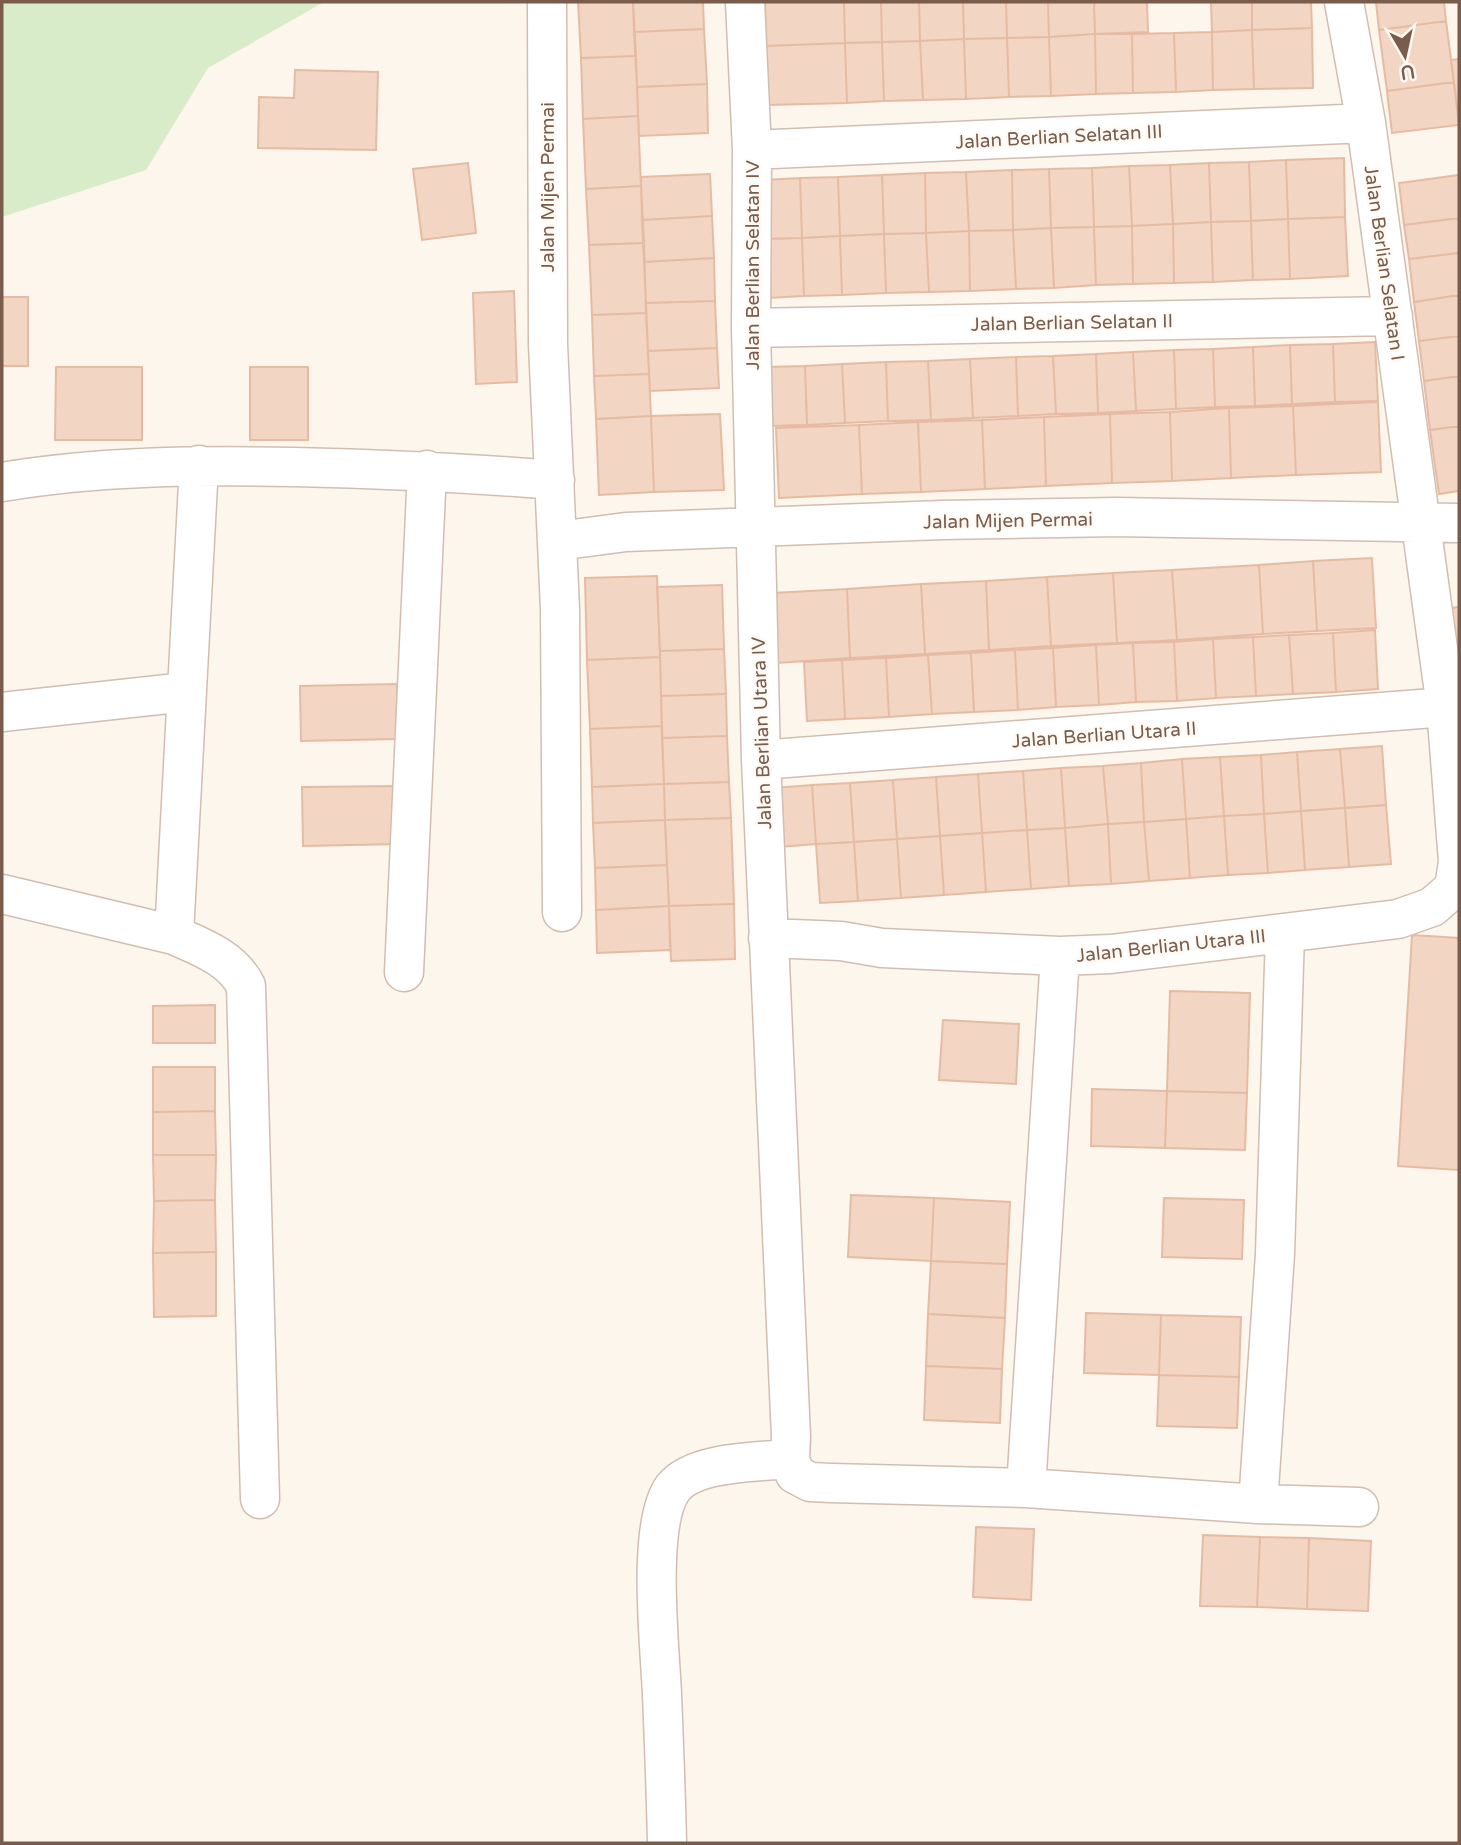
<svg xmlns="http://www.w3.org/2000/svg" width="1461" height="1845" font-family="'Varela Round',sans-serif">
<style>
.green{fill:#d8ecc9}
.building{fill:#f3d5c3;stroke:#e6bba3;stroke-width:2}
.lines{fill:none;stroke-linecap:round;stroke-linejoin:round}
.minor-casing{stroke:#d1beb0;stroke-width:41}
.minor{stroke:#fff;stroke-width:38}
.labels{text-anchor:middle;stroke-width:5;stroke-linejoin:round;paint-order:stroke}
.street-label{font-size:19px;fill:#7a5c4d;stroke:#fffaf3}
</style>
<rect width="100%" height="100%" fill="#fdf6ec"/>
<path class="green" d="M2,2H324L208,68L146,170L2,217Z"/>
<path class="building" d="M578,2H633L636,56L581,58Z
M633,2H703L704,29L634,32Z
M765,2H844L845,43L766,46Z
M844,2H881L882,42L845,43Z
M881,2H919L920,41L882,42Z
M919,2H963L964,39L920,41Z
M963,2H1006L1007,38L964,39Z
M1006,2H1048L1049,37L1007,38Z
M1048,2H1094L1095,34L1049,37Z
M1094,2H1147L1148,32L1095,34Z
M1211,2H1252V30L1212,32Z
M1252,2H1311L1312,28L1252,30Z
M1376,2H1444L1446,21L1379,30Z
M1446,21L1454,82L1387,91L1379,30Z
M1312,28L1313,88L1254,89L1252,30Z
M704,29L707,84L637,87L634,32Z
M1252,30L1254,89L1213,90L1212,32Z
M1212,32L1213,90L1176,92L1174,33Z
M1174,33L1176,92L1133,93L1132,34Z
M1095,34L1096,94L1051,96L1049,37Z
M1095,34H1132L1133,93L1096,94Z
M1049,37L1051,96L1009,97L1007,38Z
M1007,38L1009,97L966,99L964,39Z
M964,39L966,99L923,100L920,41Z
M920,41L923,100L884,101L882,42Z
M882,42L884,101L847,103L845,43Z
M845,43L847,103L768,105L766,46Z
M636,56L638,116L583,119L581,58Z
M1459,59V108H1457L1451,60Z
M295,70L378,72L376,150L258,148L259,97L294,98Z
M1454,82L1459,125L1392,133L1387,91Z
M707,84L708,133L639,136L637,87Z
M638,116L641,186L586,189L583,119Z
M1344,158L1345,217L1288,219L1286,160Z
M1286,160L1288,219L1251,221L1249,162Z
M1249,162L1251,221L1211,222L1209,163Z
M468,163L476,233L422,240L413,169Z
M1209,163L1211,222L1173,224L1170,165Z
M1170,165L1173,224L1132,226L1129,166Z
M1129,166L1132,226L1094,227L1092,168Z
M1092,168L1094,227L1051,228L1049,169Z
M1049,169L1051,228L1013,230L1012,170Z
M1012,170L1013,230L969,231L966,172Z
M966,172L969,231L926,233L925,173Z
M925,173L926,233L884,234L882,175Z
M710,174L712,216L642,220L641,177Z
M882,175L884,234L840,236L838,177Z
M1459,175V218L1404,225L1399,183Z
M838,177L840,236L802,238L800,178Z
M800,178L802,238L765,239L763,180Z
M641,186L644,243L589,245L586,189Z
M712,216L714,258L644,262L642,220Z
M1345,217L1348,276L1290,279L1288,219Z
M1459,218V253L1409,259L1404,225Z
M1288,219L1290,279L1253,280L1251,221Z
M1251,221L1253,280L1213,282L1211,222Z
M1211,222L1213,282L1174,283L1173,224Z
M1173,224L1174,283L1133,284L1132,226Z
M1132,226L1133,284L1096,285L1094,227Z
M1094,227L1096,285L1054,288L1051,228Z
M1051,228L1054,288L1016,289L1013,230Z
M1013,230L1016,289L970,291L969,231Z
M969,231L970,291L929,292L926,233Z
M926,233L929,292L886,293L884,234Z
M884,234L886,293L842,295L840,236Z
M840,236L842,295L804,296L802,238Z
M802,238L804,296L768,298L765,239Z
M644,243L646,313L592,315L589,245Z
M1459,253V295L1414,302L1409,259Z
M714,258L715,301L646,303L644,262Z
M514,291L517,382L476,384L473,293Z
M1459,295V336L1419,341L1414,302Z
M2,297H28V366H2Z
M715,301L717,348L648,351L646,303Z
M646,313L649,374L594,376L592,315Z
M1459,336V376L1424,381L1419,341Z
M1375,342L1378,401L1335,402L1333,344Z
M1333,344L1335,402L1292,404L1290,345Z
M1290,345L1292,404L1255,406L1253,347Z
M1253,347L1255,406L1215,407L1213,349Z
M717,348L719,388L650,391L648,351Z
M1213,349L1215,407L1176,409L1174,350Z
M1174,350L1176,409L1136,411L1133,352Z
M1133,352L1136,411L1098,413L1096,354Z
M1096,354L1098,413L1056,414L1053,356Z
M1053,356L1056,414L1018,416L1016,357Z
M1016,357L1018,416L973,418L970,359Z
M970,359L973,418L931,420L928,361Z
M928,361L931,420L888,421L886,362Z
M886,362L888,421L845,423L842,364Z
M842,364L845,423L807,425L805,366Z
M805,366L807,425L769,426L767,367Z
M56,367H142V440H55Z
M250,367H308V440H250Z
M649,374L651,416L596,419L594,376Z
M1459,376V426L1430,430L1424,381Z
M1378,402L1381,472L1296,475L1293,406Z
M1293,406L1296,475L1231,478L1229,408Z
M1229,408L1231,478L1172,481L1170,412Z
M1170,412L1172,481L1112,483L1110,414Z
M720,414L724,490L654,492L651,416Z
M1110,414L1112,483L1046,486L1044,417Z
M651,416L654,492L599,495L596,419Z
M1044,417L1046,486L985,489L982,420Z
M982,420L985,489L921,492L918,422Z
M918,422L921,492L862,494L859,425Z
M859,425L862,494L779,498L776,428Z
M1459,426V491L1439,494L1430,430Z
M1372,558L1376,628L1317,631L1313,561Z
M1313,561L1317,631L1263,634L1259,565Z
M1259,565L1263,634L1177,640L1172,570Z
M1172,570L1177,640L1117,643L1113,573Z
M1113,573L1117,643L1051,646L1047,577Z
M657,576L660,657L587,660L585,578Z
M1047,577L1051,646L989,650L986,581Z
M986,581L989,650L925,654L921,584Z
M921,584L925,654L850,658L847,589Z
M722,585L724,649L660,651L657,587Z
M847,589L850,658L777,663L773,593Z
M1459,607V663L1451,608Z
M1375,630L1378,689L1336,692L1333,633Z
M1333,633L1336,692L1293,694L1289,635Z
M1289,635L1293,694L1256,696L1253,637Z
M1253,637L1256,696L1216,698L1213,639Z
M1213,639L1216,698L1177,701L1174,642Z
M1174,642L1177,701L1136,702L1133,643Z
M1133,643L1136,702L1099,705L1096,645Z
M1096,645L1099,705L1056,707L1053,648Z
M1053,648L1056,707L1018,710L1015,650Z
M724,649L726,694L661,696L660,651Z
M1015,650L1018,710L974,712L971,653Z
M971,653L974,712L932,714L928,655Z
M928,655L932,714L889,717L886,658Z
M660,657L662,726L590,729L587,660Z
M886,658L889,717L845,719L842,660Z
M842,660L845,719L807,721L804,662Z
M397,684L398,739L301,741L300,686Z
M726,694L727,736L662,738L661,696Z
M662,726L664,784L592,787L590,729Z
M727,736L729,782L664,784L662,738Z
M1382,746L1386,805L1345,808L1340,749Z
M1340,749L1345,808L1301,811L1297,752Z
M1297,752L1301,811L1264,814L1261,755Z
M1261,755L1264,814L1224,816L1220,757Z
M1220,757L1224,816L1186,819L1182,759Z
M1182,759L1186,819L1144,822L1141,763Z
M1141,763L1144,822L1108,824L1103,766Z
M1103,766L1108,824L1065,828L1061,768Z
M1061,768L1065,828L1027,830L1023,771Z
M1023,771L1027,830L982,833L978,774Z
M978,774L982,833L940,836L936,777Z
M936,777L940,836L897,839L893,780Z
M893,780L897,839L854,842L850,783Z
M729,782L731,818L665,820L664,784Z
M850,783L854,842L816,844L812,785Z
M664,784L665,820L593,823L592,787Z
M812,785L816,844L779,847L775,788Z
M399,786L400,844L303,846L302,787Z
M1386,805L1391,864L1349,867L1345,808Z
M1345,808L1349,867L1305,870L1301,811Z
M1301,811L1305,870L1268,873L1264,814Z
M1264,814L1268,873L1228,875L1224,816Z
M1224,816L1228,875L1190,878L1186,819Z
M731,818L734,904L669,906L665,820Z
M1186,819L1190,878L1149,881L1144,822Z
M665,820L667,865L595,868L593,823Z
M1144,822L1149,881L1111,884L1108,824Z
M1108,824L1111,884L1069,886L1065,828Z
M1065,828L1069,886L1031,889L1027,830Z
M1027,830L1031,889L986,892L982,833Z
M982,833L986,892L944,895L940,836Z
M940,836L944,895L901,898L897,839Z
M897,839L901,898L858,901L854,842Z
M854,842L858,901L820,903L816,844Z
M667,865L669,906L596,910L595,868Z
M734,904L735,959L671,961L669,906Z
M669,906L670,950L597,953L596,910Z
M1412,935L1459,938V1170L1398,1166Z
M1170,991L1250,993L1247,1093L1167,1091Z
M215,1005V1043H153V1006Z
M943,1020L1019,1024L1016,1084L939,1080Z
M153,1067H215V1111L153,1112Z
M1092,1089L1167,1091L1165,1148L1091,1146Z
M1167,1091L1247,1093L1245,1150L1165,1148Z
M215,1111L216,1155H153V1112Z
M153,1155H216L215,1200L154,1201Z
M851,1195L934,1198L931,1261L848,1257Z
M934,1198L1010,1202L1007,1264L931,1261Z
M1164,1198L1244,1200L1242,1259L1162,1257Z
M215,1200L216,1252L153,1253L154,1201Z
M216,1252V1316L154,1317L153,1253Z
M931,1261L1007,1264L1005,1318L928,1314Z
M1086,1313L1161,1315L1159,1375L1084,1373Z
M928,1314L1005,1318L1002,1369L926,1366Z
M1161,1315L1241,1317L1239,1377L1159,1375Z
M926,1366L1002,1369L1000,1423L924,1420Z
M1159,1375L1239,1377L1237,1428L1157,1426Z
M976,1527L1034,1529L1031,1600L973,1597Z
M1203,1535L1260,1537L1257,1607L1200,1606Z
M1260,1537L1309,1538L1307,1609L1257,1607Z
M1309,1538L1371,1541L1368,1611L1307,1609Z"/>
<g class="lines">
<g class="minor-casing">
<path id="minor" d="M547,2L548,344L560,609L562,912
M745,2L752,150L751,328L761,760L791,1437L790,1459L795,1474L810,1482L831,1483L1026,1488L1258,1504L1359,1507
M752,150L1366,123
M751,328L1393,316
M2,482C98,466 197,465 294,467C382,469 468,473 555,480
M558,541L626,532L942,520L1117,517L1459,523
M2,712L186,692
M761,760L1446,707
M2,894L174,935L199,465
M174,935C201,947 232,958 246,986L260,1499
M768,938L841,941L882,948L1060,956L1111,954L1398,919L1432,907L1454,888L1458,862L1446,707L1366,123L1344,2
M404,972L427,470
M1026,1488L1060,956
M1258,1504L1275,1254L1285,933
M667,1843C666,1793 664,1744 662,1694C660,1648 646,1524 673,1488C694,1461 758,1462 790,1459"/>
</g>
<use href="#minor" class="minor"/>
</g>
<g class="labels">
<g class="street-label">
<text transform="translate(1059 136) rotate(-3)" y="7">Jalan Berlian Selatan III</text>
<text transform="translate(547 187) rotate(-90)" y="7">Jalan Mijen Permai</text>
<text transform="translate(1385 263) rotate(82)" y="7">Jalan Berlian Selatan I</text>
<text transform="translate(752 265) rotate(-90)" y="7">Jalan Berlian Selatan IV</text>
<text transform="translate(1072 322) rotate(-1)" y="7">Jalan Berlian Selatan II</text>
<text transform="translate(1008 520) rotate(-1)" y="7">Jalan Mijen Permai</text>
<text transform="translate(761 733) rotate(-92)" y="7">Jalan Berlian Utara IV</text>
<text transform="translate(1104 734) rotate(-4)" y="7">Jalan Berlian Utara II</text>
<text transform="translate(1171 945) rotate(-6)" y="7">Jalan Berlian Utara III</text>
</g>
</g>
<rect width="1461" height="1845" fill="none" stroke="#7a5c4d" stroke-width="7"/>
<g transform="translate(1405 56) rotate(171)" stroke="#fffaf3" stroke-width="5" paint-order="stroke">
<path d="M0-5L12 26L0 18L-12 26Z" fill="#7a5c4d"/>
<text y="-10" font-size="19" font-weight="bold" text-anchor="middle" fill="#7a5c4d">U</text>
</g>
</svg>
